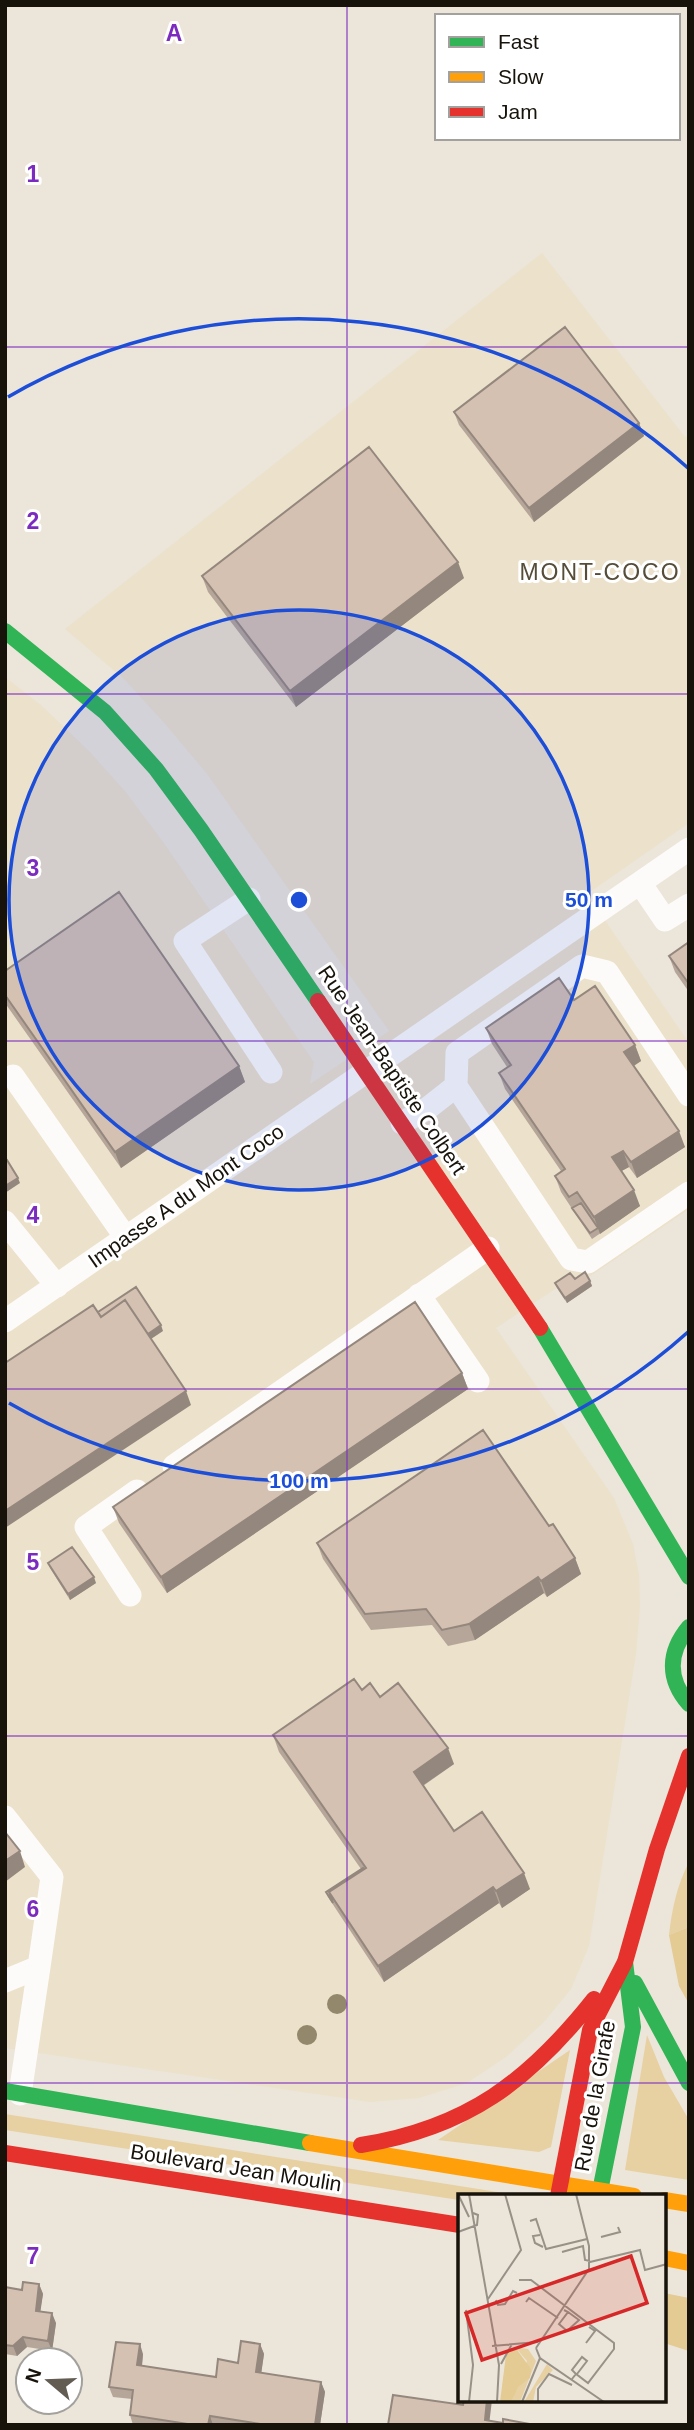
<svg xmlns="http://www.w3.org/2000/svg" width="694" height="2430" font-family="Helvetica,sans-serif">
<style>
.built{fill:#ece1ca}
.green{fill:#e7d1a3}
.forest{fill:#e4ca93}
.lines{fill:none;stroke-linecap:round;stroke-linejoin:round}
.lane{stroke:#fcfbf9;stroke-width:23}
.fast{stroke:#30b455;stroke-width:16}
.slow{stroke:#ff9f0a;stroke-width:16}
.jam{stroke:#e5322d;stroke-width:16}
.tree{fill:#93876c}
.wall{fill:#b6a699}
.shaded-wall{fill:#94877d}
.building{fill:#d4c1b2;stroke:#94877d;stroke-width:2}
.grid{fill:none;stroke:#7b2cbf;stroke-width:2;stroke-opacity:0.55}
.ring{fill:none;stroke:#1d4ed8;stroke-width:3.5}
.labels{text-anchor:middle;stroke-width:6;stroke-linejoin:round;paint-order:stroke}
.street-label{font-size:21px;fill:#17130b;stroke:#fff}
.neighbourhood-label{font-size:23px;letter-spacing:2px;fill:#564d39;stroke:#fff}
.inset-road{fill:none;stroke:#979187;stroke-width:2}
.view{fill:#d62828;fill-opacity:0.15;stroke:#d62828;stroke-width:3.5}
.inset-edge{fill:none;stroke:#17130b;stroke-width:3.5}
.grid-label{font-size:23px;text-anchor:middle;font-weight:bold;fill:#7b2cbf;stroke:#fff;stroke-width:6;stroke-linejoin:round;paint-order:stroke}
.centre{fill:#1d4ed8;stroke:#fff;stroke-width:3.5}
.ring-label{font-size:21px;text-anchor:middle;font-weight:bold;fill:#1d4ed8;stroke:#fff;stroke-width:6;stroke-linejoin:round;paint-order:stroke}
</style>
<rect width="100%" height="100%" fill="#ece5d9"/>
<path class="built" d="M542,253L685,437L689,435V823L587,894L689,1043V1209L577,1285L572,1278L496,1328L614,1498L633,1544L639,1575L640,1607L636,1654L589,1946L571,1989L543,2023L506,2057L467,2083L419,2098L370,2102L5,2048V677L42,706L88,750L125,791L164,843L314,1062L310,1084L389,1031L207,774L166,725L123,678L65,629Z"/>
<path class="green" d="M689,1862V1927L669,1935C672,1909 677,1885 689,1862Z
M647,2035L664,2077L689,2120V2180L625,2170Z
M570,2050L551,2147L539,2152L438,2140Z
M5,2114L517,2195L460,2196L459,2200L5,2130Z"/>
<path class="forest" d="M689,1927V2004L679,1986L669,1935Z
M664,2293L689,2298V2351L664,2343Z"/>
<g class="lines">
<path class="lane" d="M640,883L665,920L689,905
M249,899L185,941L271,1072
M13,1076L126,1238
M689,1095L607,972L582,966L457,1053L456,1086L571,1259L588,1262L689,1193
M402,1123L428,1108L456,1086
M5,1222L57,1286
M419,1295L478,1381
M5,1321L689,849
M174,1466L488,1248
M130,1595L86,1527L137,1491
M5,1817L52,1877L39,1967L5,1981
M20,2094L39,1967"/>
<path class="fast" d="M5,631L105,712L156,769L201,830L318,1001
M540,1328L689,1577
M689,1627C668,1652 667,1679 689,1704
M635,1983L689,2083
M5,2091L310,2143
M599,2196L633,2027L625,1962"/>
<path class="slow" d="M310,2143L634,2196
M664,2200L689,2204
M664,2258L689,2263"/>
<path class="jam" d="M318,1001L540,1328
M361,2145C467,2128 529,2081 594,1999
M5,2153L460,2225
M558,2196L590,2030L625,1962L657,1849L689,1756"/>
</g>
<g class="tree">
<circle cx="337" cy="2004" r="10"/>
<circle cx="307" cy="2035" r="10"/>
</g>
<path class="wall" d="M454,412L639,423L644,436L534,522L459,425Z
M202,576L464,578L296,707L208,592Z
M689,942V992L675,972L669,956Z
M5,971L239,1066L245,1082L121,1168L5,1003Z
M574,1000L635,1045L641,1061L634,1066L685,1147L637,1178L629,1167L621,1171L640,1206L592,1239L561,1192L555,1176L561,1171L505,1089L499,1073L507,1067L492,1044L486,1028Z
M575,1279L590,1281L592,1286L567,1303L557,1288L555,1283Z
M462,1373L468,1389L167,1593L119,1523L113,1507Z
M549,1526L575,1558L581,1574L547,1597L544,1593L475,1640L448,1646L432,1625L371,1630L323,1559L317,1543Z
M48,1563L96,1583L70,1600L50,1568Z
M362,1690L380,1697L454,1764L423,1786L454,1831L530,1889L502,1908L499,1903L384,1982L328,1897L326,1892L361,1869L279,1752L273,1735Z
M39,2284L43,2294L40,2311L56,2323L52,2351L27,2347L17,2356L5,2354V2287L22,2290Z
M260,2344L264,2354L261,2373L321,2382L325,2392L320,2425H133L130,2415L132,2399L113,2397L109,2387L143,2354L142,2366L216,2377L238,2363Z"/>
<path class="shaded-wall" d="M639,423L644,436L534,522L529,508Z
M458,562L464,578L296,707L290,691Z
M635,1045L641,1061L630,1068L624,1052Z
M239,1066L245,1082L121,1168L115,1152Z
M679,1131L685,1147L637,1178L631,1162Z
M623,1151L629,1167L618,1173L612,1157Z
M18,1178L20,1183L5,1193V1186Z
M634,1190L640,1206L600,1234L594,1217Z
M590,1281L592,1286L567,1303L565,1298Z
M161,1325L163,1331L148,1341L146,1335Z
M462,1373L468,1389L167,1593L161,1577Z
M186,1391L191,1405L5,1528V1511Z
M575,1558L581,1574L547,1597L541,1581Z
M94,1577L96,1583L70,1600L68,1594Z
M538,1577L544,1593L475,1640L469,1624Z
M448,1748L454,1764L419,1788L414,1772Z
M20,1851L25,1867L5,1882V1861Z
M524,1873L530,1889L502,1908L496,1891Z
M493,1887L499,1903L384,1982L378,1966Z
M39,2284L43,2294L39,2321L36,2311Z
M52,2313L56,2323L52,2351L48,2341Z
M23,2337L27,2347L17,2356L13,2346Z
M140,2344L143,2354L141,2375L137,2365Z
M260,2344L264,2354L260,2382L256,2372Z
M321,2382L325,2392L320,2425H315Z
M487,2400H492L489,2425L485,2420Z
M210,2416L213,2425H208Z"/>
<path class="building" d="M565,327L639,423L529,508L454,412Z
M369,447L458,562L290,691L202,576Z
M119,892L239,1066L115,1152L5,995V971Z
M689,942V984L669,956Z
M559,978L574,1000L595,986L635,1045L624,1052L679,1131L631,1162L623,1151L612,1157L634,1190L594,1217L577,1192L569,1197L555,1176L565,1169L499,1073L511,1065L486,1028Z
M7,1160L18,1178L5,1186V1161Z
M581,1203L598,1228L590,1233L572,1208Z
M585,1272L590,1281L565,1298L555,1283L570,1273L575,1279Z
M136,1287L161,1325L148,1334L125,1300L101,1317L98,1312Z
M125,1300L186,1391L5,1511V1363L93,1305L101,1317Z
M415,1302L462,1373L161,1577L113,1507Z
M483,1430L549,1526L553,1524L575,1558L541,1581L538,1577L469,1624L442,1630L426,1609L365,1614L317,1543Z
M72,1547L94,1577L68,1594L48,1563Z
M354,1679L362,1690L370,1683L380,1697L398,1683L448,1748L414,1772L454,1831L482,1812L524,1873L496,1891L493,1887L378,1966L329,1892L366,1868L273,1735Z
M5,1832L20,1851L5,1861Z
M363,1868L364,1869L329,1892L333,1903L326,1892Z
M23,2282L39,2284L36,2311L52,2313L48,2341L23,2337L13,2346L5,2345V2287L22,2290Z
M241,2341L260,2344L256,2372L321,2382L315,2425H267L210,2416L208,2425H194L130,2415L133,2390L109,2387L116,2342L140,2344L137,2365L216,2377L218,2359L238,2363Z
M393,2395L463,2405L464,2400H487L485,2420L503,2423V2419L535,2425H388Z"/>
<path class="grid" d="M347,5V2425M5,347H689M5,694H689M5,1041H689M5,1389H689M5,1736H689M5,2083H689"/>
<circle cx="299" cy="900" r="290" fill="#1d4ed8" fill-opacity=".12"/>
<g class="ring">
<circle cx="299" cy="900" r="290"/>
<path d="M688 1332A581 581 0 0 1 9 1403M8 397A581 581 0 0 1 688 468"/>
</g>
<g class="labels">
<g class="street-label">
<text transform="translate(392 1070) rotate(56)" y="7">Rue Jean-Baptiste Colbert</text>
<text transform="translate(186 1196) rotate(-35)" y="7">Impasse A du Mont Coco</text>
<text transform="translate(595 2096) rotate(-80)" y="7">Rue de la Girafe</text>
<text transform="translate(236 2168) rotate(9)" y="7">Boulevard Jean Moulin</text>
</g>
<g class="neighbourhood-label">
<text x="600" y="580">MONT-COCO</text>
</g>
</g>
<g transform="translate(458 2194)">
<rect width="208" height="208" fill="#ece5d9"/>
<path d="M57,153L70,155L78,167L62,208H53L69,167ZM89,170L95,176L78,193L75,208H66Z" fill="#e7d1a3"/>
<path d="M57,153L73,175L72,184L60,193L53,208H42L48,161Z" fill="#e4ca93"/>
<path class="inset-road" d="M0,0L11,23M11,0L41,171L39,208M72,27L78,25L88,55L129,45M0,38L19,31L20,21L15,19M82,41L75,42L77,49L85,53M143,43L162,38L160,33M104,58L125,52L127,66L132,67M132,68L182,56L187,76L209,70M61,86H73L156,149V155L130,189L118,180L114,185M30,105L63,56L47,0M38,106L40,111L47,110L55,97L59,99M68,108L71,104L100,124M8,116L15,171L11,208M106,116L110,118L101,130L109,137L121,126L110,118M128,149L137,137L131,133M34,152L80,148M78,154L131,75V52L118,0M78,154L82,164L146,208M43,170L54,150M118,180L114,176L124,163L129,167L119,180M64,208L82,164M80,208V195L91,180L114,191"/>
<path class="view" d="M173,62L189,109L24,166L8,119Z"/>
<rect width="208" height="208" class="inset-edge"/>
</g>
<g class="grid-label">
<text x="174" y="41">A</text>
<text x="33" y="182">1</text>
<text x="33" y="529">2</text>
<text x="33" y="876">3</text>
<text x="33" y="1223">4</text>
<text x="33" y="1570">5</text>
<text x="33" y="1917">6</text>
<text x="33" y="2264">7</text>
</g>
<circle cx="299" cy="900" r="10" class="centre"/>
<g class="ring-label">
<text x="589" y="907">50 m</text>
<text x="299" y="1488">100 m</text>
</g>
<rect width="694" height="2430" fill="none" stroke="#17130b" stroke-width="14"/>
<rect x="435" y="14" width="245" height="126" fill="#ffffff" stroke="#a2a19d" stroke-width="2"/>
<rect x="449" y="37" width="35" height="10" fill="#30b455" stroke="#a2a19d" stroke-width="2"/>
<text x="498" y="49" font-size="21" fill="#17130b">Fast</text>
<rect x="449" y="72" width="35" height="10" fill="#ff9f0a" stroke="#a2a19d" stroke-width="2"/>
<text x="498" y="84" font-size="21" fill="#17130b">Slow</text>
<rect x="449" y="107" width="35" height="10" fill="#e5322d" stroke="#a2a19d" stroke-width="2"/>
<text x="498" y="119" font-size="21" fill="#17130b">Jam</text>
<g transform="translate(49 2381) rotate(289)"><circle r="33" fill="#ffffff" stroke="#a2a19d" stroke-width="2"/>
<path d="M0-5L12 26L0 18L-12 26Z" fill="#625c53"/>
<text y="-10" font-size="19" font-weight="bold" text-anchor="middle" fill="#17130b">N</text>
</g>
</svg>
